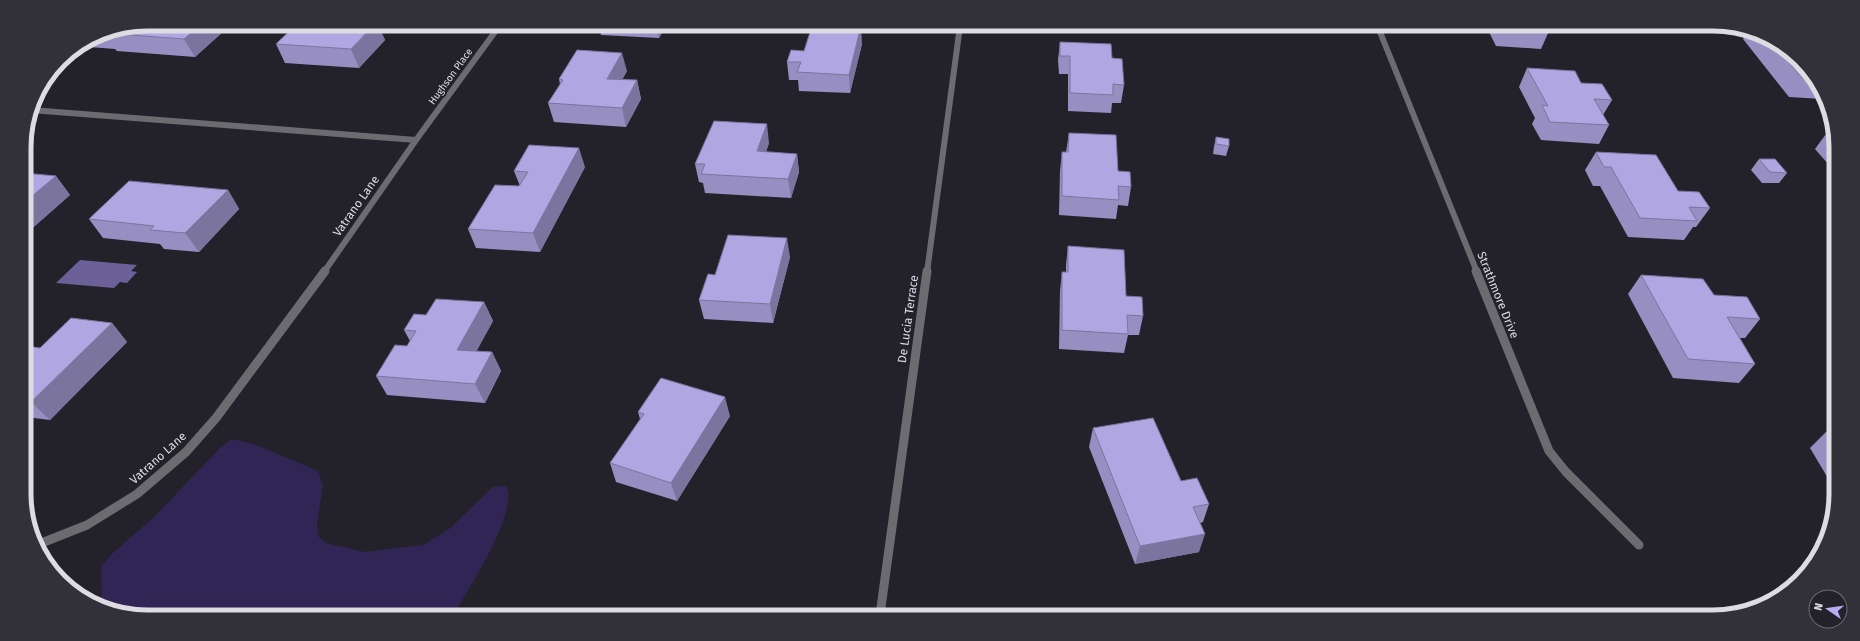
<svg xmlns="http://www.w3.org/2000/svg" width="1860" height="641" font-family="'Fira Sans',sans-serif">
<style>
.green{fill:#312555}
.water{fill:#6b6198}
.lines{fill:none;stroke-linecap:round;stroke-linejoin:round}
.minor-far1{stroke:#6c6b70;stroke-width:6}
.minor{stroke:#6c6b70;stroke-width:9}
.wall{fill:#978fc2}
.shaded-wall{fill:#7b749e}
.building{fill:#b0a6e1;stroke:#7b749e}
.labels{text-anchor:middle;stroke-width:4;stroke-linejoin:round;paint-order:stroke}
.far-street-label{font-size:10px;fill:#dddce3;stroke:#23222b}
.street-label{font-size:12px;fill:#dddce3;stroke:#23222b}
.rim{fill:none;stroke:#dddce3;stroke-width:5}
</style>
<rect width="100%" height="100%" fill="#23222b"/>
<path class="green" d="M232,439L254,444L318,471L323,486L317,522L318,536L326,543L364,552L423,545L449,529L493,487L506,486C520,510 468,590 454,614L115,613L102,607L101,566L113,553L154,517L220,448Z"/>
<path class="water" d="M80,260L137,265L131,271L137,272L127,283L120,282L114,288L56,283Z"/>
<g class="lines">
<path class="minor-far1" d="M1378,27L1477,272
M31,110L416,140
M324,272L416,140L500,25
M927,272L960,26"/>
<path class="minor" d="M1476,271L1549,451L1566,472L1639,545
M39,544L87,525L137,494L186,452L216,418L325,271
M880,615L927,271"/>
</g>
<path class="wall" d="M147,24H222L225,30L195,57L117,51L115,49L89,47L86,43L100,33Z
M297,24L378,25L385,40L359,68L285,63L276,44Z
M598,25H666L659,38L601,35Z
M1076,26L1144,27L1142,33L1076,30Z
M1487,28H1547L1549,31L1541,49L1496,46Z
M1749,30L1775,41L1805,66L1822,99L1789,97L1743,39Z
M1060,42L1112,58L1124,85L1121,103H1112L1111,113L1068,111V74H1059L1058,60Z
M862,44L850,93L799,91L798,80H789L787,62L804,51Z
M1527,68L1581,83L1612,100L1603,115L1609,125L1599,144L1541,140L1532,124L1535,118L1519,87Z
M627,71L622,80H637L641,99L626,127L554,122L548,103L560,84L559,79Z
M1829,130H1834L1833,166L1829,165L1815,149Z
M1069,133L1118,171L1131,187L1128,206L1118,205L1116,219L1059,215L1060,171L1062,152H1066Z
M1216,137L1229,146L1226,156L1213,154L1214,147Z
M769,143L766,152L797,154L799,172L791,198L705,193L703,183L699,182L695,164Z
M1596,152L1710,208L1696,227H1693L1684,240L1628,237L1600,186H1593L1585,170Z
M1759,159L1787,173L1779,183H1762L1751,170Z
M585,167L540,252L476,248L468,229L520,186L514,171Z
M24,173L56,176L70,195L28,232H25Z
M228,190L239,209L199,252L164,249L160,244L103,238L89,219Z
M1068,246L1126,296L1143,316L1139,335H1128L1124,353L1059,349L1060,291L1062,272H1066V265Z
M790,257L773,323L704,319L699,300L715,275Z
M1641,275L1714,295L1760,319L1745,338H1740L1755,364L1739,383L1673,378L1628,294Z
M484,302L493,321L476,351L492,352L501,371L485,403L387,395L376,376L407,346L410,341L404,330L426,315Z
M112,323L127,342L50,420L26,417L25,346L40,348Z
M638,412L730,416L677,501L616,482L610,463L640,419Z
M1093,428L1209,504L1203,522L1200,523L1199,552L1135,564L1089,447Z
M1829,429H1832V485L1810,448Z"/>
<path class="shaded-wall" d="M202,24H222L225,30L195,57L184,39Z
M374,25H378L385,40L359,68L351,49Z
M656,25H666L659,38Z
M861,26L862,44L850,93L849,75Z
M622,53L627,71L612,97L607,79Z
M637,80L641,99L626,127L622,108Z
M767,124L769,143L759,170L757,151Z
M579,148L585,167L540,252L533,233Z
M797,154L799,172L791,198L788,179Z
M56,176L70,195L28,232L25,228V202Z
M228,190L239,209L199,252L185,233Z
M787,238L790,257L773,323L770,304Z
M484,302L493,321L467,369L457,350Z
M112,323L127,342L50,420L31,402Z
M492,352L501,371L485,403L475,384Z
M725,397L730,416L677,501L671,483Z
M1205,534L1199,552L1135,564L1140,546Z"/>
<path class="building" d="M147,24H202L184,39L105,33L106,32Z
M297,24L374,25L351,49L276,44Z
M812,26H861L849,75L797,72L801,62H787L791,50L804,51Z
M1504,28H1547L1549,31Z
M1768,38L1775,41L1805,66L1812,79L1802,78Z
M1060,42L1111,44L1112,58L1122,59L1124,85L1113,84V95L1070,93V56H1060Z
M577,50L622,53L607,79L637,80L622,108L548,103L563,80L559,79Z
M1527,68L1575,71L1581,83L1602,84L1612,100L1594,99L1609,125L1550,122L1542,105L1548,106Z
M714,121L767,124L757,151L797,154L788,179L701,174L705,164H695Z
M1829,130H1834V135Z
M1069,133L1116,135L1118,171L1130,172L1131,187L1118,186L1119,200L1062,196V152H1068Z
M1216,137L1229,139V146L1216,144Z
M529,145L579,148L533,233L468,229L495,185L519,186L528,172L514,171Z
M1596,152L1656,155L1678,191L1699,192L1710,208L1689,207L1697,221L1640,218L1611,167H1604Z
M1759,159H1775L1787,173L1770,172Z
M24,173L56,176L25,202Z
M129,181L228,190L185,233L150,230L154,226L89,219Z
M728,235L787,238L770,304L699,300L708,274L715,275Z
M1068,246L1124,250L1126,296L1142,297L1143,316L1127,315L1128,334L1062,330V272H1068Z
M1641,275L1703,279L1714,295L1747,297L1760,319L1727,317L1755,364L1688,359Z
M436,299L484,302L457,350L492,352L475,384L376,376L395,345L407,346L416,331L404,330L414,314L426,315Z
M71,318L112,323L31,402L26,401L25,346L40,348Z
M661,378L725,397L671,483L610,463L644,414L638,412Z
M1153,418L1181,481L1197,478L1209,504L1193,507L1205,534L1140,546L1093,428Z
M1829,429H1832V435Z"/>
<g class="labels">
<g class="far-street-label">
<text transform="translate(450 76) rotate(-54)" y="4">Hughson Place</text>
</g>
<g class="street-label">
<text transform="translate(356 206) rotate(-55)" y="4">Vatrano Lane</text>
<text transform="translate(1498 295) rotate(68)" y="4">Strathmore Drive</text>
<text transform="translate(908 319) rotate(-82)" y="4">De Lucia Terrace</text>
<text transform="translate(158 458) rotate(-42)" y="4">Vatrano Lane</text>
</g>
</g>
<path d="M0 0H1860V641H0ZM147 31H1713A116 116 0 0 1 1829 147V494A116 116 0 0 1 1713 610H147A116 116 0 0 1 31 494V147A116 116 0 0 1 147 31Z" fill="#32313a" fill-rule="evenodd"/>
<path class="rim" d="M147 31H1713A116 116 0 0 1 1829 147V494A116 116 0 0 1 1713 610H147A116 116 0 0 1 31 494V147A116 116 0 0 1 147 31Z"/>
<g transform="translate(1828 609) rotate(283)"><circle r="19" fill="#23222b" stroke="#6d6c75"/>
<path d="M0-3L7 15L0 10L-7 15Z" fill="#b8abf7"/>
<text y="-6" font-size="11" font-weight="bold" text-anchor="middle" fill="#dddce3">N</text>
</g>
</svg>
